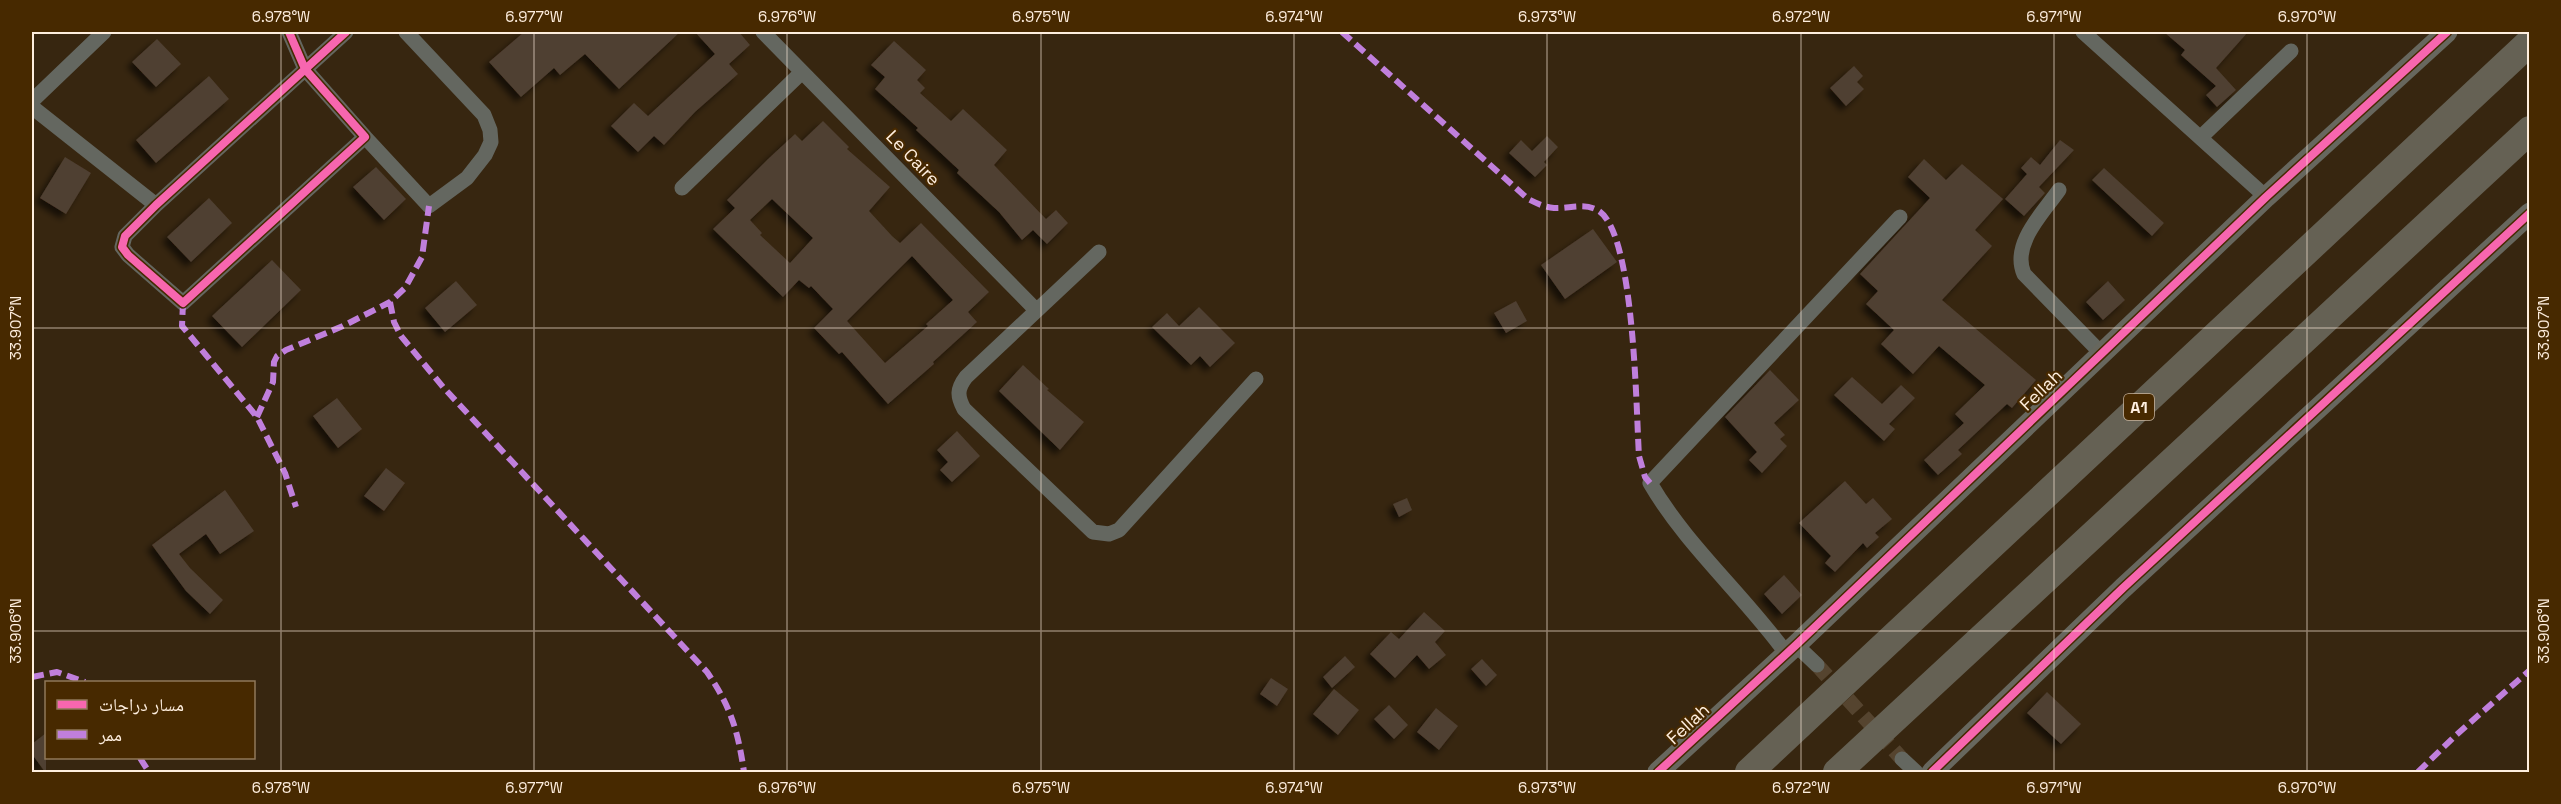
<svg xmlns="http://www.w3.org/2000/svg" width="2561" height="804" font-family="'Space Grotesk','Noto Naskh Arabic',sans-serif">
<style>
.building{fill:#4f3f31;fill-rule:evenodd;filter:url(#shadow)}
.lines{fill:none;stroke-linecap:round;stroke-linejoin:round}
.street-tunnel{stroke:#55442f;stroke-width:15;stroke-dasharray:15 8;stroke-linecap:butt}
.street{stroke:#646760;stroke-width:15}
.secondary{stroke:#67675e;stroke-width:21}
.highway{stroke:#656154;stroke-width:28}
.quiet{stroke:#c07fdc;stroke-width:6;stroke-dasharray:12 6;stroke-linecap:butt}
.cycleway-casing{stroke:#472900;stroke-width:11}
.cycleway{stroke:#f766af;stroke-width:8}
.ticks{fill:none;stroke:#feeede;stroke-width:1.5;stroke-opacity:0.45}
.labels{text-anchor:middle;stroke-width:4.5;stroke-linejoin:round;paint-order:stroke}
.shield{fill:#472900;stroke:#c7b39b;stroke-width:1.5}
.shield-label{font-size:16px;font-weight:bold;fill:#feeede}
.street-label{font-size:18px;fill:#feeede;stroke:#472900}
.neatline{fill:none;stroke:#feeede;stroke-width:2}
.ticks-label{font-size:15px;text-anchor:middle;fill:#feeede}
</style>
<defs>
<filter id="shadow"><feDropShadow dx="-5" dy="5" stdDeviation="3" flood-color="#0009"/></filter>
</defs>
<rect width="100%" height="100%" fill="#372610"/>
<path class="building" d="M524,32H680L619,89L585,54L560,75L554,68L521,97L489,62Z
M695,32H739L750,45L729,64L738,74L695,112L664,145L654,136L638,152L611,126L634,103L648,116L715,54Z
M2164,32H2248L2216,68L2236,90L2217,107L2206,95L2216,86L2181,55L2185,50Z
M157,39L181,64L156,87L132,62Z
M894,41L926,70L917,80L925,88L920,93L951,121L963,109L1007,150L994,165L1046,219L1056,210L1068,223L1047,244L1033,230L1022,240L999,212L957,173L959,170L916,130L918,128L875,89L885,77L871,65Z
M1854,66L1863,76L1857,82L1864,89L1846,106L1830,88Z
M209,76L229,99L156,163L136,140Z
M823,121L849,147L847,149L890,187L869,211L892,236L900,243L921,223L989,292L968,312L977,322L933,362L934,364L888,404L842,352L839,354L814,328L833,309L811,286L809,288L799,280L783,297L713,229L735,208L727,200L768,159L795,134L802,141ZM772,199L813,238L790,263L760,235L762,233L750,220ZM912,256L953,300L926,324L928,326L885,363L847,321Z
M1547,136L1558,147L1544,162L1547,165L1535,177L1509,153L1521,140L1532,151Z
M2060,140L2074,150L2039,187L2045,193L2024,216L2005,199L2027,174L2021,168L2031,157L2040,165Z
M65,157L91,173L66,214L40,198Z
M1924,159L1946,180L1962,164L2003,199L1975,230L1992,246L1942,300L2036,380L2012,408L2007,404L1958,450L1962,454L1938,475L1924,460L1964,423L1955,414L1985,385L1939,346L1913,374L1881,344L1894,330L1866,304L1878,291L1860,274L1930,198L1908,177Z
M376,167L406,199L384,220L353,187Z
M2104,168L2164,223L2152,236L2092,180Z
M209,198L232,223L191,262L167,237Z
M1593,229L1617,262L1565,299L1541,265Z
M272,260L301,290L242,347L212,316Z
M456,281L477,305L445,332L425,308Z
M2108,281L2125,300L2103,320L2086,302Z
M1516,301L1527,321L1506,333L1494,313Z
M1199,307L1235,343L1210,367L1200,356L1191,365L1152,327L1167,313L1179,326Z
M1023,365L1049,389L1047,390L1084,422L1060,450L999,391Z
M1770,370L1799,400L1774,423L1785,435L1780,439L1787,446L1762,473L1749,460L1757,452L1725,417Z
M1852,377L1882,404L1901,385L1915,398L1889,424L1895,429L1884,441L1834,395Z
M337,398L362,429L338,448L313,416Z
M957,431L980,456L952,482L940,470L948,462L937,450Z
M386,468L405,483L384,511L364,496Z
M1845,481L1866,504L1873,498L1892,519L1875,533L1879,537L1867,548L1863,543L1835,572L1825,563L1831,556L1799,523Z
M225,490L254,531L220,554L206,534L179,554L190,568L223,600L210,614L186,591L152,545Z
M1407,498L1412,510L1399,517L1393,504Z
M1784,575L1802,595L1782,614L1764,594Z
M1424,612L1445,631L1435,642L1446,655L1429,669L1417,655L1395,678L1370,654L1391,632L1399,639Z
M1345,656L1355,667L1332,688L1323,677Z
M1482,659L1497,675L1486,686L1471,669Z
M1271,678L1288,689L1277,706L1260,694Z
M1334,689L1359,710L1338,735L1313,714Z
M2047,692L2081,724L2061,744L2027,713Z
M1389,705L1408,725L1394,739L1374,719Z
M1436,708L1458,726L1439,750L1417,732Z
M46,733V772H45L32,754V744Z"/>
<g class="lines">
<path class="street-tunnel" d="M1817,665L1902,759"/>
<path class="street" d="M289,32L305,69L365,137L183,303L128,255L122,247L125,236L156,205L346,32
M763,32L1036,310
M2083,32L2266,197
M32,101L104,32
M32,107L156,205
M365,137L429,206L467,178L485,155L491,142L490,130L484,115L406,32
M2201,137L2291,51
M682,188L802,72
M2059,190C2043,213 2011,244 2024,274L2102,354
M1099,252L966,377C957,389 957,396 964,409L1093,532L1109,534L1119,530L1256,379
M1796,645L1817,665
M1786,653C1743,594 1686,545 1650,483L1900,217
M1902,759L1916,772"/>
<path class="secondary" d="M1658,772L1796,645L2266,197L2447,32
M1932,772L2123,588L2530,213"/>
<path class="highway" d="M1749,772L2530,42
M1837,772L2530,130"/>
<path class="quiet" d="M1342,32L1528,199C1536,203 1544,207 1554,208C1569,209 1584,202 1599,211C1635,235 1636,411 1639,456L1645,477L1650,483
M390,302L394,322L401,336L443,387L707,672C731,707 738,731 744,772
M183,303L182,326L257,417L285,473L296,507
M257,417L273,382L274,362L277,356L286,350L343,326L390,302L405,288L422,257L429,206
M32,677L57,672L85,682
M140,758L149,772
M2418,772L2455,736L2530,670"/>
<g class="cycleway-casing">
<path id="cycleway" d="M289,32L305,69L365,137L183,303L128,255L122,247L125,236L156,205L346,32
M1658,772L1796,645L2266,197L2447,32
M1932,772L2123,588L2530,213"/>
</g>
<use href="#cycleway" class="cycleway"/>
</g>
<path class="ticks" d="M281,32V772M534,32V772M787,32V772M1041,32V772M1294,32V772M1547,32V772M1801,32V772M2054,32V772M2307,32V772M32,328H2530M32,631H2530"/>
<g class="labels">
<rect class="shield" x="2124" y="394" width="30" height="26" rx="4.5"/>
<g class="shield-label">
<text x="2139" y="413">A1</text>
</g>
<g class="street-label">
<text transform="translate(913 158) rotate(46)" y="6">Le Caire</text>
<text transform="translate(2041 390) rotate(-44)" y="6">Fellah</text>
<text transform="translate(1688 724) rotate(-43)" y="6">Fellah</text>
</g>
</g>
<rect width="2561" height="804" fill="none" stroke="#472900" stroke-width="66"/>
<rect x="45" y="681" width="210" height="78" fill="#472900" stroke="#907859" stroke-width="1.5"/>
<rect x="57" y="700" width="30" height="9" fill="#f766af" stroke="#907859" stroke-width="1.5"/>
<text x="99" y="711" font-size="18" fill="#feeede">مسار دراجات</text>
<rect x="57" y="730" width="30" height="9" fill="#c07fdc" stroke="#907859" stroke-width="1.5"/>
<text x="99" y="741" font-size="18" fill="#feeede">ممر</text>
<rect x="33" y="33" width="2495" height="738" class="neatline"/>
<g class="ticks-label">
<text x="281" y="22">6.978°W</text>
<text x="534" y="22">6.977°W</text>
<text x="787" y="22">6.976°W</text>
<text x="1041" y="22">6.975°W</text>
<text x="1294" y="22">6.974°W</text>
<text x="1547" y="22">6.973°W</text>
<text x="1801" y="22">6.972°W</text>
<text x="2054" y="22">6.971°W</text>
<text x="2307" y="22">6.970°W</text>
<text transform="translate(16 328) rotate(-90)" y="5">33.907°N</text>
<text transform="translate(2544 328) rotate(-90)" y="5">33.907°N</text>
<text transform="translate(16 631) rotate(-90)" y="5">33.906°N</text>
<text transform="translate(2544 631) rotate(-90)" y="5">33.906°N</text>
<text x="281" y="793">6.978°W</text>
<text x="534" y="793">6.977°W</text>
<text x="787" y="793">6.976°W</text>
<text x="1041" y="793">6.975°W</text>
<text x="1294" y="793">6.974°W</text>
<text x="1547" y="793">6.973°W</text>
<text x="1801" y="793">6.972°W</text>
<text x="2054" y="793">6.971°W</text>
<text x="2307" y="793">6.970°W</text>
</g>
</svg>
